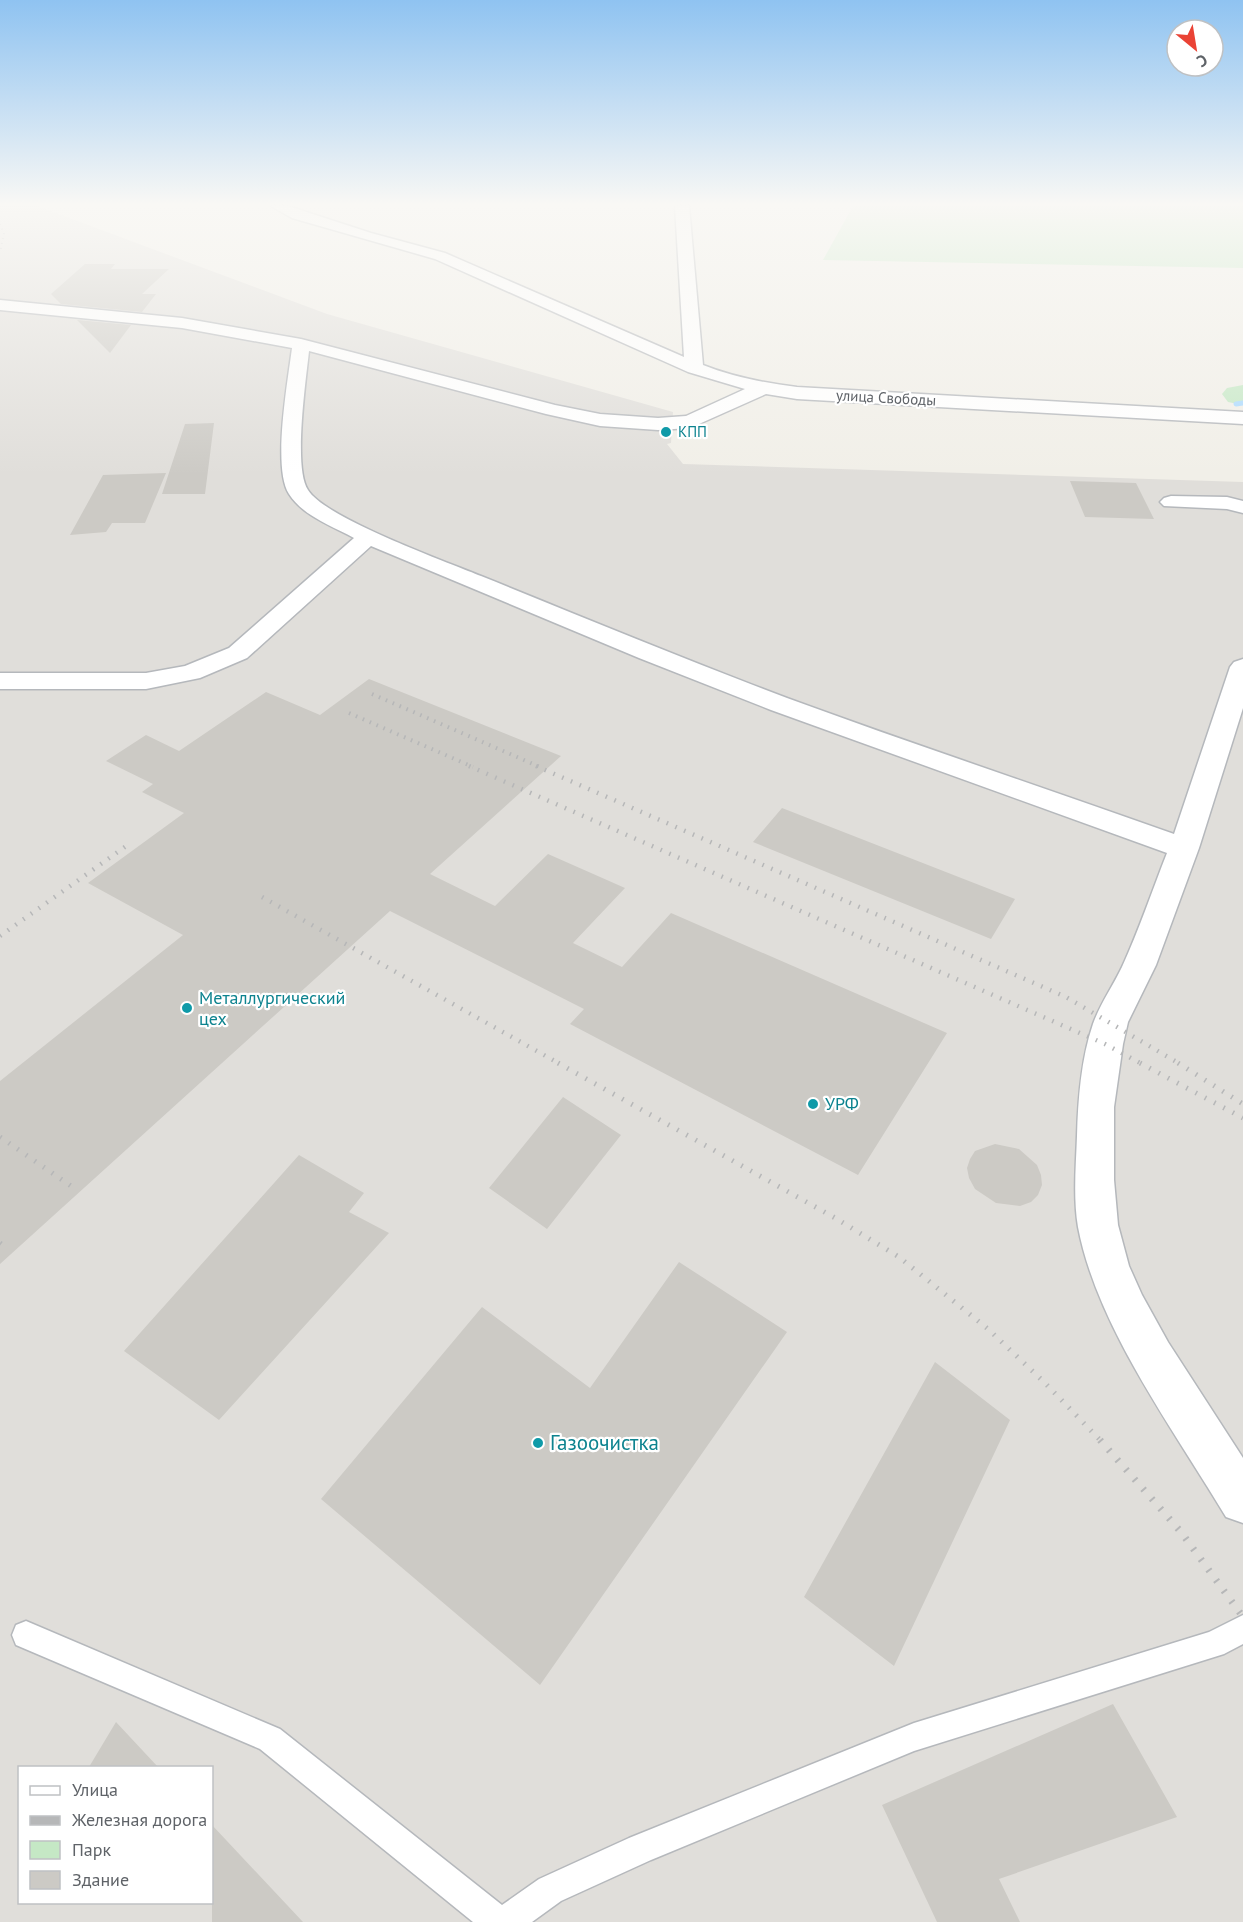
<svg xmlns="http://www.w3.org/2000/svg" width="1243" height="1922" font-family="'PT Sans',sans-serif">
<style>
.industrial{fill:#e0deda;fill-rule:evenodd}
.green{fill:#c5e8c5}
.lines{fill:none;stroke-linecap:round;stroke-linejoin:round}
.stream{stroke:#aadaff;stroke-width:5}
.building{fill:#cccac5}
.lane-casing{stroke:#b5b8bc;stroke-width:3}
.street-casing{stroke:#b5b8bc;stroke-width:3}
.lane{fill:#fff;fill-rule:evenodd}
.street{fill:#fff;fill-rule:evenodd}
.rail-far4{stroke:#b6b7b8;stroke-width:2;stroke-dasharray:1 4;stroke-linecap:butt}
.rail-far3{stroke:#b6b7b8;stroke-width:4;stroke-dasharray:1.5 6;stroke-linecap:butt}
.rail-far2{stroke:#b6b7b8;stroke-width:4.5;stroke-dasharray:1.5 8;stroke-linecap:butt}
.rail-far1{stroke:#b6b7b8;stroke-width:5;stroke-dasharray:1.5 9;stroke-linecap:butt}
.rail{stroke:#b6b7b8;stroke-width:7;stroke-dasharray:2 11;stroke-linecap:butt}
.culture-dot{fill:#0f9aa8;stroke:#fff;stroke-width:2}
.labels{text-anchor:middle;stroke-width:4.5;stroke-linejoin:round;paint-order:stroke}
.far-street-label{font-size:15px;fill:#5f6368;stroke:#fff}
.far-culture-label{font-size:15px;fill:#0d838f;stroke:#fff;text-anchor:start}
.culture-label{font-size:18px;fill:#0d838f;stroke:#fff;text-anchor:start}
.near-culture-label{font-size:21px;fill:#0d838f;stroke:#fff;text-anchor:start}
</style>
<rect width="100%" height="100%" fill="#f1efe8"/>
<path class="industrial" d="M0,206H37L327,314L673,412L671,443L667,444L683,464L1243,482V1922H0ZM20,1768H212V1902H20Z"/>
<path class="green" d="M853,206H1243V268L823,260Z
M1243,385V405L1228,402L1222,394L1227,388Z"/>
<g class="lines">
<path class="stream" d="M1236,404L1243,403"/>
</g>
<path class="building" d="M85,264H115L111,269H169L142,294H156L142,312L61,304L51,294Z
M77,320L131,325L110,353Z
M214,423L205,494H162L185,424Z
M166,473L145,523H112L106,532L70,535L103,475Z
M1070,481L1136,483L1154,519L1085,517Z
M369,679L561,756L430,874L495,906L548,854L625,888L573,943L622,967L671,913L947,1033L858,1175L570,1024L584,1009L390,911L0,1264V1081L183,935L88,883L184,813L142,792L153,784L106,761L146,735L179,751L266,692L320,715Z
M782,808L1015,899L991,939L753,842Z
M563,1097L621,1135L547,1229L489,1188Z
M995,1144L1019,1149L1037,1165L1041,1175L1042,1185L1038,1195L1031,1202L1020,1206L996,1203L975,1189L969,1178L967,1168L970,1159L975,1151Z
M299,1155L364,1193L349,1212L389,1233L219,1420L124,1351Z
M679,1262L787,1332L540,1685L321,1499L482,1307L590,1388Z
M935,1362L1010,1420L894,1666L804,1597Z
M1113,1704L1177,1817L999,1879L1020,1922H937L882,1805Z
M116,1722L158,1767H89Z
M212,1825L303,1922H212Z"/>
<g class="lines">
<g class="lane-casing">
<path id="lane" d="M1243,1615V1644L1224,1654L914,1751L651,1860L561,1901L532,1922H473L260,1749L16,1645L12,1635L16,1625L26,1621L280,1729L502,1905L539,1879L629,1838L914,1723L1209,1632Z"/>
</g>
<g class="street-casing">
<path id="street" d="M271,206H288L371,233L445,253L684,357L675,206H689L703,365C733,377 765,383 797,387L1243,412V424L797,399L766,394L690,428L658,430L600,426L546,414L309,351C306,380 293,468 308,490C325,518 447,562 481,576C583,617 684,659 787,698C915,745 1045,788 1174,834L1230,667L1234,662L1243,659V708L1199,848L1156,965L1128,1022L1123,1044L1114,1107V1180L1118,1225L1129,1266L1142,1295L1168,1342L1243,1458V1523L1226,1517C1174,1430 1097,1327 1078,1227C1073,1197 1076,1165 1077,1136C1078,1099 1081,1059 1093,1024C1100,1004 1113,986 1122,967C1139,930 1152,891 1167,853L771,710L639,658L371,546L247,658L200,678L146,689H0V673H146L185,666L229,648L354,538C332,526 303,516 289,494C272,468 288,380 292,348L182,328L0,310V300L182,318L301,339L555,405L600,414L658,418L686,416L745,389L688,372L435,259L292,218Z
M1171,496L1227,497L1243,501V513L1227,509L1164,506L1160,502L1164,498Z"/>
</g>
<use href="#lane" class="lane"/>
<use href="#street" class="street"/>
<path class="rail-far4" d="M0,224L4,233L0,252"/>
<path class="rail-far3" d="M372,694L540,767
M349,713L473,767"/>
<path class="rail-far2" d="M469,766L1105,1044L1142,1064
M536,766L1066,997L1180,1064
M262,897L560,1064
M0,936L129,844"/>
<path class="rail-far1" d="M558,1063L837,1219L899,1257L988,1329L1045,1383L1102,1442
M1140,1063L1243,1118
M1178,1063L1243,1104
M0,1137L71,1186
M0,1243L4,1246"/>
<path class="rail" d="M1100,1440L1181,1532L1243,1617"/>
</g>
<linearGradient id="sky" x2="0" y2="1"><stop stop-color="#8fc3f1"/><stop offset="0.43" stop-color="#f9f8f5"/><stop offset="1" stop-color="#f9f8f5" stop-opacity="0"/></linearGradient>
<rect width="1243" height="475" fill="url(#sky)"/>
<g class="culture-dot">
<circle cx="666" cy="432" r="6"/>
<circle cx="187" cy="1008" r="6"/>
<circle cx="813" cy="1104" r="6"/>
<circle cx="538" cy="1443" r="6"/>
</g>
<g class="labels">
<g class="far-street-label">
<text transform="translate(886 398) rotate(3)" y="5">улица Свободы</text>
</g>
<g class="far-culture-label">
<text x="678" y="437">КПП</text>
</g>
<g class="culture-label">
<text x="199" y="1004">Металлургический<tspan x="199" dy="21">цех</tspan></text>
<text x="825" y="1110">УРФ</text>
</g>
<g class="near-culture-label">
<text x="550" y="1450">Газоочистка</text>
</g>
</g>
<rect x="18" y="1766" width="195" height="138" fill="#ffffff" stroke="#bfc1c3" stroke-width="1.5"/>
<rect x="30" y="1786" width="30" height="9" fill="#ffffff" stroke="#bfc1c3" stroke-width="1.5"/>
<text x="72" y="1796" font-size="18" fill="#5f6368">Улица</text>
<rect x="30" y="1816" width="30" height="9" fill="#b6b7b8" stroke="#bfc1c3" stroke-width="1.5"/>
<text x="72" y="1826" font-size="18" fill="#5f6368">Железная дорога</text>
<rect x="30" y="1841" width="30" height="18" fill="#c5e8c5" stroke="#bfc1c3" stroke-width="1.5"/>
<text x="72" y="1856" font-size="18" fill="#5f6368">Парк</text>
<rect x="30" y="1871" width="30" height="18" fill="#cccac5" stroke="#bfc1c3" stroke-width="1.5"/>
<text x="72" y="1886" font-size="18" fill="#5f6368">Здание</text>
<g transform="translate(1195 48) rotate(150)"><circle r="28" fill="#ffffff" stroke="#bfc1c3" stroke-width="1.5"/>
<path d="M0-4.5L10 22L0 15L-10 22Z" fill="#ea4335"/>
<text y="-9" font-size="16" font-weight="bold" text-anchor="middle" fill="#5f6368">С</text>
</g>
</svg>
